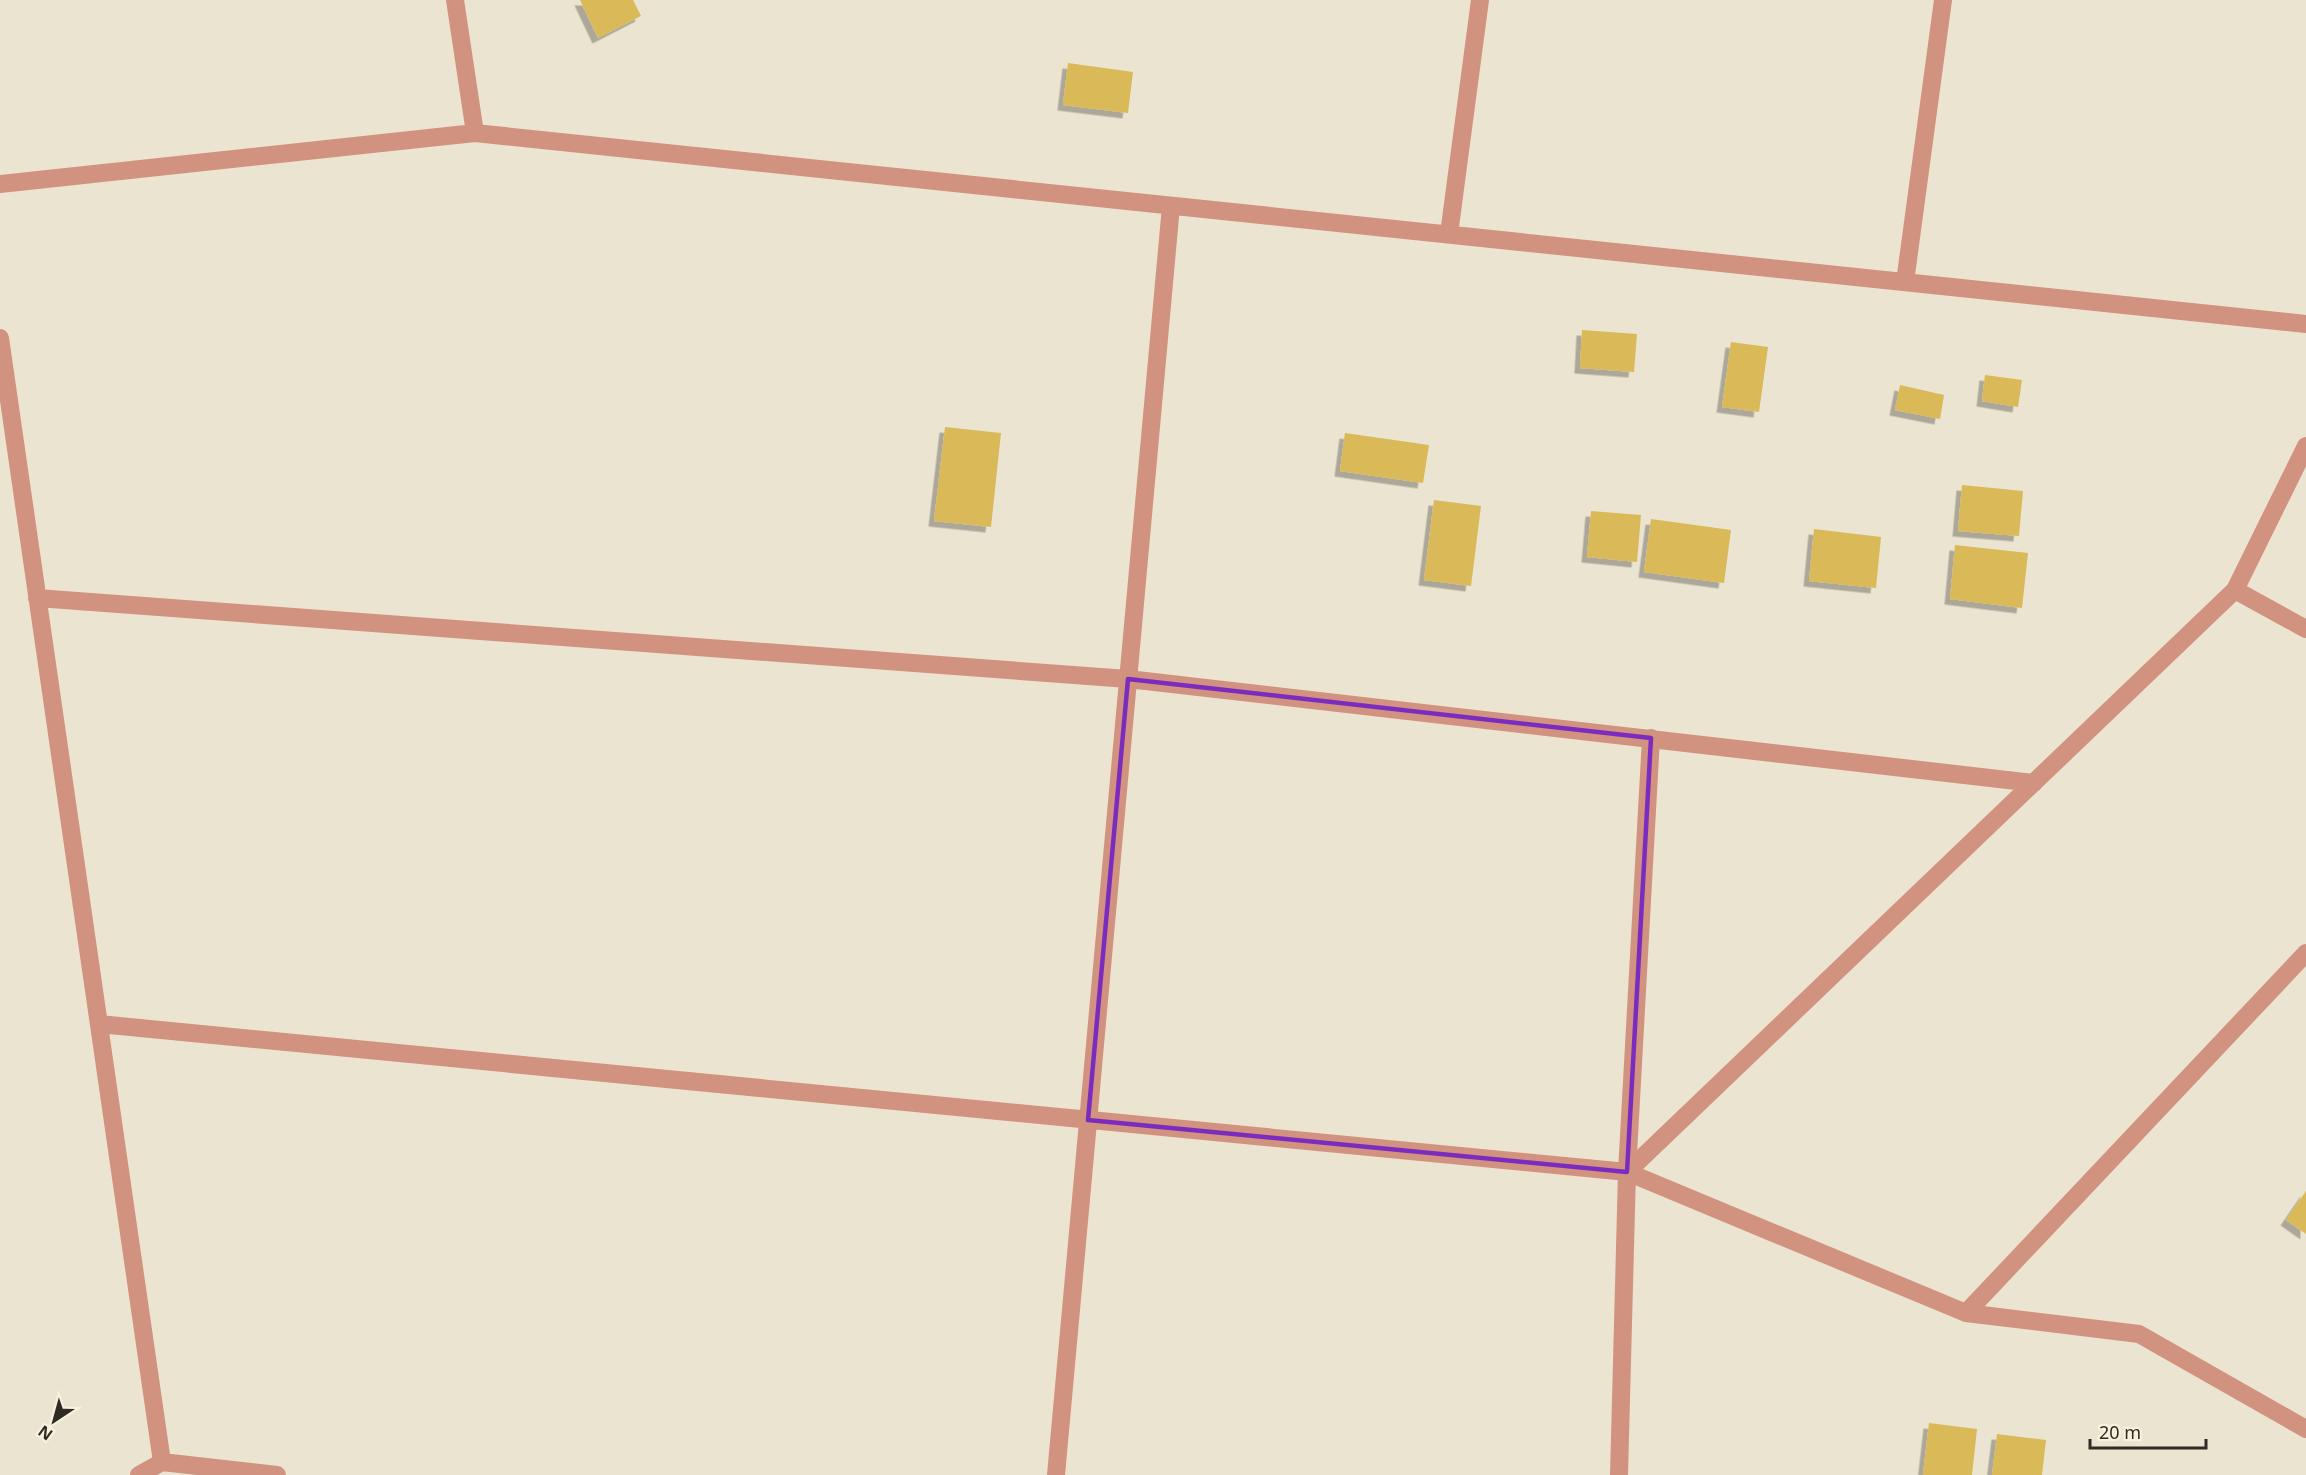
<svg xmlns="http://www.w3.org/2000/svg" width="2306" height="1475" font-family="'Noto Sans',sans-serif">
<style>
.building{fill:#dab959;filter:url(#shadow)}
.lines{fill:none;stroke-linecap:round;stroke-linejoin:round}
.minor{stroke:#d1937f;stroke-width:18}
.marked{fill:none;stroke:#7b2cbf;stroke-width:4.5;stroke-linejoin:round}
</style>
<defs>
<filter id="shadow"><feDropShadow dx="-5.5" dy="5.5" stdDeviation="0" flood-color="#0004"/></filter>
</defs>
<rect width="100%" height="100%" fill="#ebe4d0"/>
<path class="building" d="M580,0H633L641,16L598,38Z
M1068,63L1133,72L1128,113L1063,105Z
M1582,330L1637,334L1634,372L1580,368Z
M1731,342L1768,347L1759,412L1722,407Z
M1985,375L2022,380L2018,407L1982,401Z
M1900,385L1944,395L1940,419L1895,410Z
M945,427L1001,433L991,527L934,521Z
M1345,433L1429,445L1423,483L1340,471Z
M1962,485L2023,491L2019,536L1958,531Z
M1434,500L1481,506L1471,586L1424,580Z
M1591,511L1641,515L1637,562L1587,557Z
M1651,519L1731,530L1724,583L1644,572Z
M1814,529L1881,537L1876,588L1809,581Z
M1955,545L2028,553L2022,608L1950,599Z
M2306,1191V1234L2286,1220Z
M1929,1423L1977,1429L1972,1475H1923Z
M1997,1434L2046,1440L2042,1475H1992Z"/>
<g class="lines">
<path class="minor" d="M455,0L475,133
M0,184L475,133L2306,324
M1449,234L1480,0
M1905,282L1943,0
M0,338L162,1462
M2235,590L2306,629
M37,598L1128,679L2034,783
M99,1024L1627,1172L1966,1313L2139,1334L2306,1429
M1627,1172L2235,590L2306,446
M1966,1313L2306,953
M139,1475L162,1462L277,1475
M1056,1475L1171,206
M1619,1475L1627,1172L1651,738"/>
</g>
<path class="marked" d="M1128,679L1651,738L1627,1172L1088,1120Z"/>
<g transform="translate(54 1421) rotate(216)" stroke="#f8f1dd" stroke-width="4.5" paint-order="stroke">
<path d="M0-4.5L10 22L0 15L-10 22Z" fill="#2e2b24"/>
<text y="-9" font-size="16" font-weight="bold" text-anchor="middle" fill="#2e2b24">N</text>
</g>
<path d="M2090 1439v9h116v-9" fill="none" stroke="#2e2b24" stroke-width="3"/>
<text x="2099" y="1439" font-size="18" fill="#2e2b24" stroke="#f8f1dd" stroke-width="4.5" paint-order="stroke">20 m</text>
</svg>
